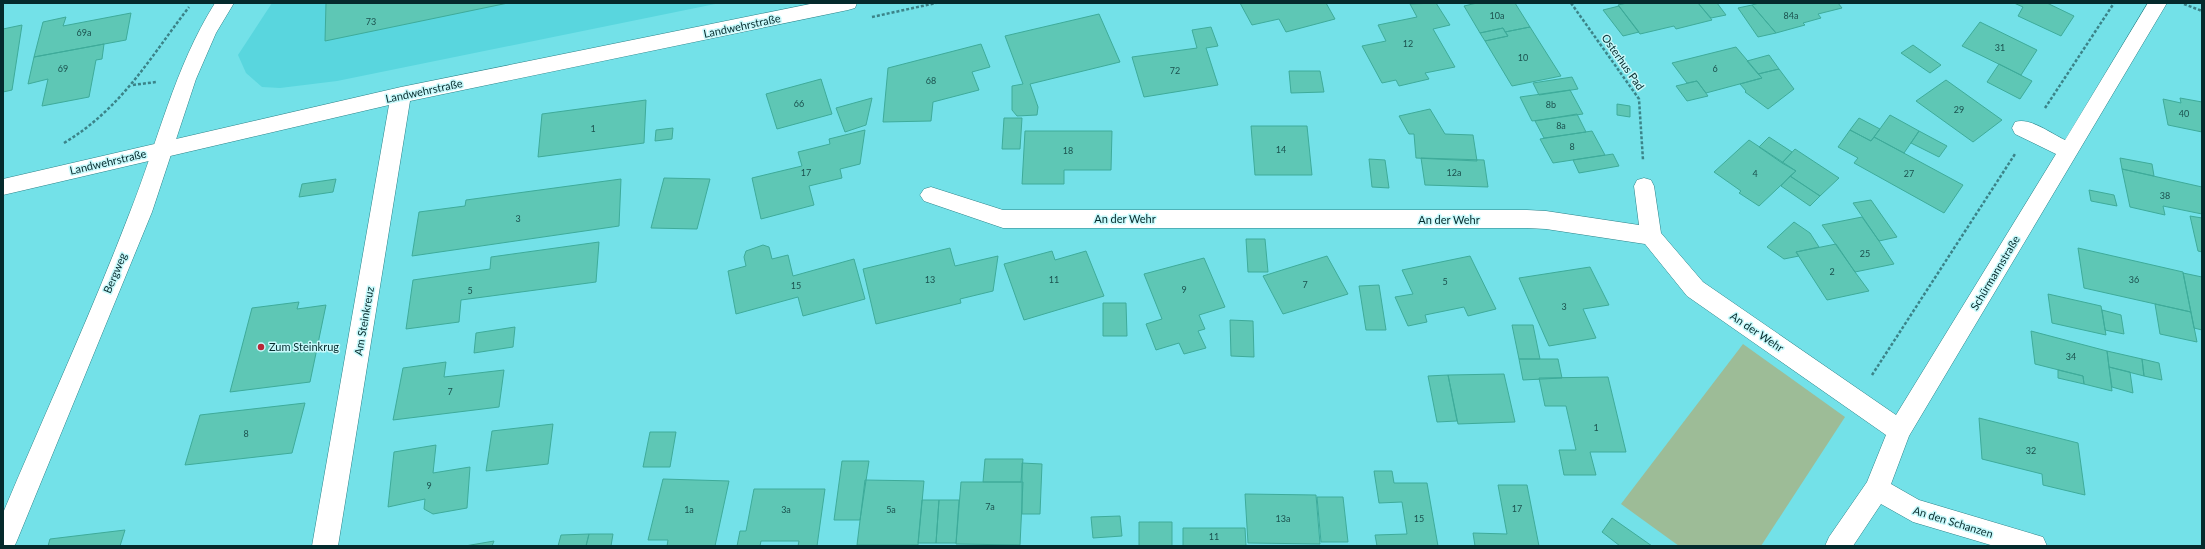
<svg xmlns="http://www.w3.org/2000/svg" width="2205" height="549" font-family="Lato,sans-serif">
<style>
.built{fill:#59d6de}
.green{fill:#9dbc97}
.building{fill:#5ec7b5;stroke:#3eab9a}
.lines{fill:none;stroke-linecap:round;stroke-linejoin:round}
.minor-casing{stroke:#2c8389;stroke-width:1}
.major-casing{stroke:#2c8389;stroke-width:1}
.path{stroke:#3b8388;stroke-width:2.5;stroke-dasharray:3 2;stroke-linecap:butt}
.minor{fill:#fff;fill-rule:evenodd}
.major{fill:#fff;fill-rule:evenodd}
.poi-dot{fill:#b82637;stroke:#c7f9fb;stroke-width:1.5}
.labels{text-anchor:middle;stroke-width:3;stroke-linejoin:round;paint-order:stroke}
.number-label{font-size:9px;fill:#1b514e}
.street-label{font-size:11px;fill:#052a2c;stroke:#c7f9fb}
.poi-label{font-size:11px;fill:#052a2c;stroke:#c7f9fb;text-anchor:start}
</style>
<rect width="100%" height="100%" fill="#73e1e8"/>
<path class="built" d="M272,3H720L337,81L280,88L262,87L246,73L238,55Z"/>
<path class="green" d="M1743,344L1845,417L1761,546H1679L1621,504Z"/>
<path class="building" d="M326,3H508L325,41Z
M1240,3H1326L1335,19L1286,32L1279,19L1252,25Z
M1436,3L1450,25L1433,29L1455,67L1425,73L1429,79L1399,86L1396,80L1382,83L1362,46L1386,41L1378,25L1417,17L1410,4Z
M1477,3H1515L1530,27L1505,32L1503,28L1480,33L1464,6Z
M1627,3H1698L1712,20L1676,29L1674,26L1640,34L1618,5Z
M1698,3H1717L1726,15L1711,18Z
M1759,3H1838L1842,8L1818,14L1821,18L1803,23L1805,25L1776,33L1752,5Z
M2014,3H2047L2074,16L2061,36L2018,16L2023,7Z
M1752,5L1776,33L1758,37L1738,8Z
M1619,6L1639,32L1623,36L1603,10Z
M131,13L126,40L34,57L43,22L66,17L63,26Z
M1099,14L1120,62L1030,84L1038,107L1037,115L1017,116L1012,110V86L1023,84L1005,36Z
M1980,22L2037,50L2021,75L1962,46Z
M22,25L12,90L3,92V29Z
M1211,27L1218,46L1206,48L1218,85L1144,97L1132,57L1197,48L1192,30Z
M1530,27L1561,76L1512,86L1485,41L1508,36L1505,32Z
M1503,28L1508,36L1485,41L1480,33Z
M104,44L102,59L96,60L89,97L42,106L48,79L28,84L34,57Z
M981,44L990,67L972,72L979,90L933,102L931,121L883,122L888,68Z
M1913,45L1941,65L1930,73L1901,53Z
M1736,47L1762,78L1706,93L1697,81L1687,83L1672,63Z
M1769,55L1779,69L1758,74L1747,61Z
M1999,64L2032,81L2020,99L1987,82Z
M1779,69L1794,89L1768,109L1745,92L1746,91L1740,84L1762,78L1758,74Z
M1289,71H1320L1324,92L1291,93Z
M1572,77L1578,89L1539,95L1533,83Z
M821,79L832,114L777,129L766,94Z
M1946,80L2002,120L1973,142L1916,101Z
M1697,81L1708,96L1687,101L1676,86Z
M1570,90L1583,114L1532,121L1520,97Z
M872,98L866,125L845,132L836,108Z
M2180,98L2202,102V132L2168,125L2163,99L2181,103Z
M646,100L644,143L538,157L542,114Z
M1617,104L1630,106V117L1617,115Z
M1430,109L1445,134L1473,135L1477,161L1416,158L1414,134H1409L1399,116Z
M1577,114L1586,132L1544,138L1535,121Z
M1890,115L1919,131L1904,153L1874,137Z
M1004,118H1022L1020,149H1002Z
M1859,118L1880,129L1871,141L1850,130Z
M1251,126H1307L1312,175H1255Z
M673,128L672,139L655,141L656,130Z
M865,130L860,164L840,169L842,178L809,186L814,205L761,219L752,178L802,166L798,152L830,144L829,139Z
M1850,130L1871,141L1874,137L1963,185L1944,213L1854,163L1858,158L1838,147Z
M1025,131H1112L1111,170H1064V184H1022Z
M1592,131L1605,155L1553,163L1540,139Z
M1919,131L1947,146L1939,157L1911,143Z
M1769,137L1792,152L1782,163L1759,147Z
M1749,140L1796,171L1759,206L1739,193L1741,191L1714,172Z
M1795,149L1839,178L1820,196L1790,176L1796,171L1782,163Z
M1613,154L1619,166L1579,173L1573,160Z
M1421,158L1484,160L1488,187L1425,185Z
M2120,158L2152,164L2154,176L2122,169Z
M1369,159L1385,160L1389,188L1372,187Z
M2122,169L2202,187V214L2163,206L2165,215L2130,207Z
M1790,176L1820,196L1810,206L1781,186Z
M664,178L710,179L697,229L651,228Z
M336,179L333,192L299,197L302,184Z
M621,179L619,226L412,256L419,212L465,206L466,200Z
M2089,190L2114,195L2117,206L2091,201Z
M1871,200L1897,237L1879,241L1853,203Z
M2190,216L2202,218V252L2198,251Z
M1862,217L1879,241L1894,264L1855,272L1822,225Z
M1794,222L1810,233L1819,247L1796,252L1799,256L1784,259L1767,247Z
M1246,239H1265L1268,272H1248Z
M599,242L596,282L461,300L459,322L406,329L413,280L490,269L491,257Z
M1836,244L1855,272L1869,291L1827,300L1796,252Z
M763,245L769,247L772,259L788,255L793,276L854,259L865,299L803,316L798,297L736,314L728,271L746,266L744,257L746,251Z
M950,248L955,266L998,256L993,291L960,299L961,303L876,324L863,269Z
M2078,248L2183,272L2191,312L2084,288Z
M1052,251L1055,260L1086,251L1104,296L1024,320L1004,264Z
M1327,256L1348,294L1283,314L1263,276Z
M1470,256L1496,309L1468,316L1464,307L1425,315L1427,322L1408,326L1395,297L1413,294L1402,270Z
M1204,258L1225,307L1199,315L1205,329L1198,331L1206,348L1184,354L1179,343L1156,350L1146,324L1162,319L1144,274Z
M1590,267L1609,305L1583,309L1596,338L1549,346L1519,278Z
M2183,273L2202,277V330L2194,328Z
M1379,285L1386,330H1366L1359,286Z
M2048,294L2101,306L2106,335L2052,323Z
M299,302L297,309L326,305L310,382L230,392L252,308Z
M1103,303H1126L1127,336H1103Z
M2155,304L2191,312L2197,342L2160,334Z
M2102,310L2121,315L2124,334L2105,330Z
M1230,320L1253,321L1254,357L1231,356Z
M1512,325H1533L1540,359H1519Z
M515,327L513,347L474,353L476,333Z
M2031,331L2107,351L2112,391L2084,384L2083,376L2035,364Z
M2107,351L2142,359L2144,376L2109,367Z
M1519,359H1558L1562,378L1523,380Z
M2142,359L2159,363L2162,380L2144,376Z
M446,362L444,377L504,370L499,407L393,420L403,368Z
M2109,367L2130,372L2133,393L2112,387Z
M2058,370L2083,376L2084,384L2058,378Z
M1504,374L1515,422L1458,424L1448,375Z
M1448,375L1457,421L1437,422L1428,376Z
M1608,377L1626,452H1590L1596,475H1564L1559,450H1576L1566,406H1545L1539,378Z
M305,403L292,453L185,465L200,415Z
M1979,418L2078,443L2085,495L2043,485L2042,474L1982,459Z
M553,424L548,464L486,471L492,431Z
M650,432H676L670,467H643Z
M436,445L433,473L470,467L467,508L433,514L424,509L425,499L388,507L394,452Z
M985,459H1023L1021,482H983Z
M842,461H869L860,520H834Z
M1022,463L1042,464L1040,514H1022Z
M1374,471H1392L1394,483H1427L1438,546H1377L1375,535L1407,534L1402,502L1379,503Z
M663,479L729,481L715,546H667L668,540H648Z
M865,480L924,481L918,545H857Z
M961,482H1023L1020,545L956,544Z
M1498,485H1527L1539,546H1475L1473,533L1507,534Z
M754,489H825L817,546H798L799,541H761L760,546H737L740,531H746Z
M1245,494L1316,495L1320,544L1248,543Z
M1317,497H1343L1348,542H1321Z
M922,500H939L936,543H918Z
M939,500H959L956,543H936Z
M1120,516L1122,536L1093,538L1091,517Z
M1612,518L1652,546H1620L1602,532Z
M1139,522H1172V546H1139Z
M1183,528H1245L1246,546H1183Z
M125,530L120,546H48L50,539Z
M589,534L586,546H558L561,535Z
M589,534H613L611,546H586Z
M494,541L492,546H465Z"/>
<g class="lines">
<g class="minor-casing">
<path id="minor" d="M815,3H857L855,8L848,10L410,101L338,546H312L389,105L3,195V179L401,87Z
M2148,3H2167L1909,436L1891,484L1919,500L2043,537L2047,546H1994L1913,522L1881,504L1853,546H1825L1829,537L1867,482L1886,435L1687,296L1645,244L1546,229L1527,228H1003L924,201L920,195L924,189L931,187L1003,210H1527L1546,211L1639,225L1634,186L1637,180L1644,178L1651,180L1654,186L1661,233L1703,282L1896,415L2056,154L2015,134L2012,128L2015,122C2030,117 2050,133 2065,140Z"/>
</g>
<g class="major-casing">
<path id="major" d="M215,3H234L216,33L196,79L152,212L16,543L14,546H3V513C45,413 91,314 130,212C158,142 174,68 215,3Z"/>
</g>
<path class="path" d="M1571,3L1639,99L1643,160
M2184,4L2202,11
M872,17L936,3
M133,85L156,82
M2045,108L2114,3
M64,143C122,108 149,59 189,7
M1872,375L2015,154"/>
<use href="#minor" class="minor"/>
<use href="#major" class="major"/>
</g>
<circle class="poi-dot" cx="261" cy="347" r="4"/>
<g class="labels">
<g class="number-label">
<text x="1497" y="19">10a</text>
<text x="1791" y="19">84a</text>
<text x="371" y="25">73</text>
<text x="84" y="36">69a</text>
<text x="1408" y="47">12</text>
<text x="2000" y="51">31</text>
<text x="1523" y="61">10</text>
<text x="63" y="72">69</text>
<text x="1715" y="72">6</text>
<text x="1175" y="74">72</text>
<text x="931" y="84">68</text>
<text x="799" y="107">66</text>
<text x="1551" y="108">8b</text>
<text x="1959" y="113">29</text>
<text x="2184" y="117">40</text>
<text x="1561" y="129">8a</text>
<text x="593" y="132">1</text>
<text x="1572" y="150">8</text>
<text x="1281" y="153">14</text>
<text x="1068" y="154">18</text>
<text x="806" y="176">17</text>
<text x="1454" y="176">12a</text>
<text x="1755" y="177">4</text>
<text x="1909" y="177">27</text>
<text x="2165" y="199">38</text>
<text x="518" y="222">3</text>
<text x="1865" y="257">25</text>
<text x="1832" y="275">2</text>
<text x="930" y="283">13</text>
<text x="1054" y="283">11</text>
<text x="2134" y="283">36</text>
<text x="1445" y="285">5</text>
<text x="1305" y="288">7</text>
<text x="796" y="289">15</text>
<text x="1184" y="293">9</text>
<text x="470" y="294">5</text>
<text x="1564" y="310">3</text>
<text x="2071" y="360">34</text>
<text x="450" y="395">7</text>
<text x="1596" y="431">1</text>
<text x="246" y="437">8</text>
<text x="2031" y="454">32</text>
<text x="429" y="489">9</text>
<text x="990" y="510">7a</text>
<text x="1517" y="512">17</text>
<text x="689" y="513">1a</text>
<text x="786" y="513">3a</text>
<text x="891" y="513">5a</text>
<text x="1283" y="522">13a</text>
<text x="1419" y="522">15</text>
<text x="1214" y="540">11</text>
</g>
<g class="street-label">
<text transform="translate(742 26) rotate(-12)" y="4">Landwehrstraße</text>
<text transform="translate(1623 62) rotate(55)" y="4">Osterhus Pad</text>
<text transform="translate(424 91) rotate(-12)" y="4">Landwehrstraße</text>
<text transform="translate(108 162) rotate(-13)" y="4">Landwehrstraße</text>
<text x="1125" y="223">An der Wehr</text>
<text x="1449" y="224">An der Wehr</text>
<text transform="translate(115 273) rotate(-67)" y="4">Bergweg</text>
<text transform="translate(1995 273) rotate(-59)" y="4">Schürmannstraße</text>
<text transform="translate(364 321) rotate(-80)" y="4">Am Steinkreuz</text>
<text transform="translate(1757 332) rotate(34)" y="4">An der Wehr</text>
<text transform="translate(1953 522) rotate(17)" y="4">An den Schanzen</text>
</g>
<g class="poi-label">
<text x="269" y="351">Zum Steinkrug</text>
</g>
</g>
<rect width="2205" height="549" fill="none" stroke="#052a2c" stroke-width="8"/>
</svg>
